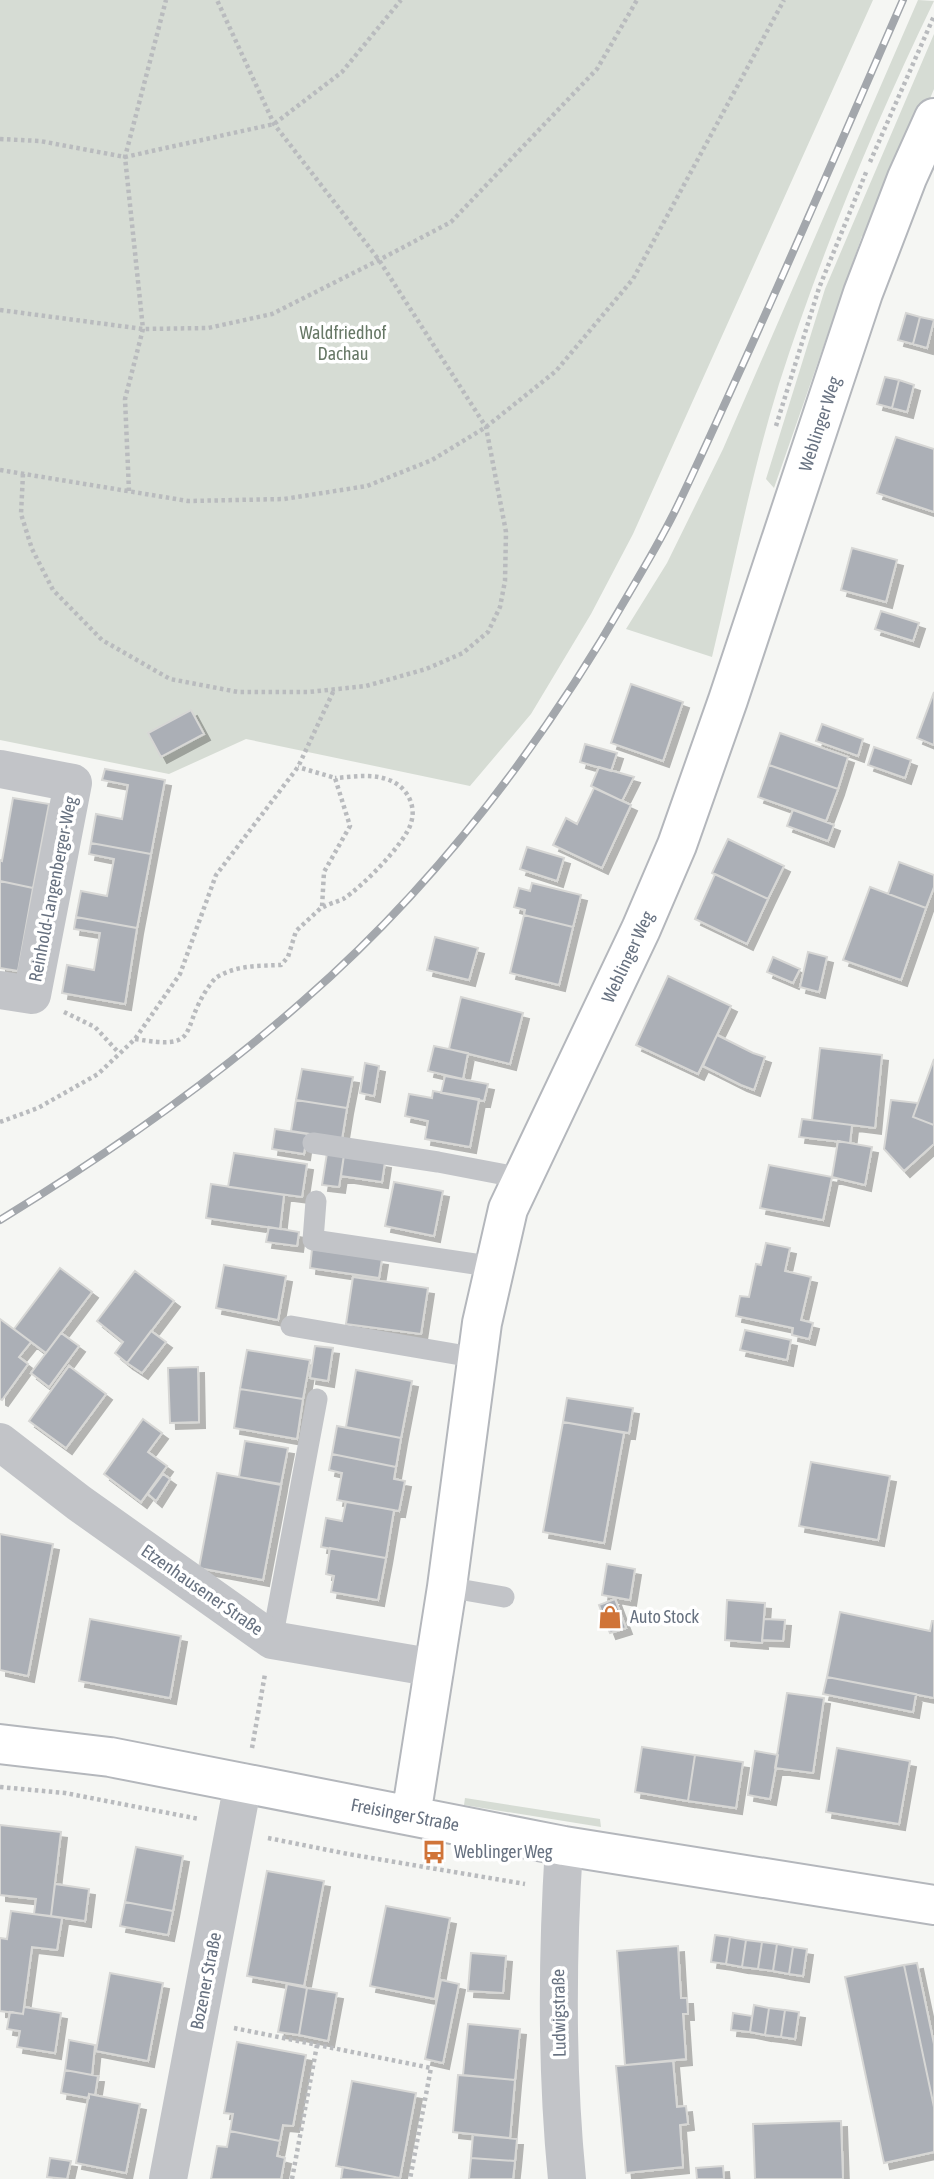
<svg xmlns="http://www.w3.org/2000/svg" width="934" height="2179" font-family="'Asap Condensed',sans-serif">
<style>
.green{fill:#d6dcd4}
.building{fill:#abafb6;stroke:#d7d7d5;stroke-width:2;filter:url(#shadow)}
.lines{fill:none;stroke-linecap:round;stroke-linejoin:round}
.secondary-casing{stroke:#b4b7bc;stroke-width:42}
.path{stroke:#b9bbbe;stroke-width:4.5;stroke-dasharray:3.5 3.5;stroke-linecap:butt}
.lane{stroke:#c2c4c8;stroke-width:21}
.street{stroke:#c2c4c8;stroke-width:38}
.secondary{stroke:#fff;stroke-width:38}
.rail-casing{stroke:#a3a7ac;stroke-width:8}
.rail{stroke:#fff;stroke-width:5;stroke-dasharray:16;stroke-linecap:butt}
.labels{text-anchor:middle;stroke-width:7;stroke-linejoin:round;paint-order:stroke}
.park-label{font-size:18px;fill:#677866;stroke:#fff}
.street-label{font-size:18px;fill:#687281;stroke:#fff}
.poi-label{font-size:18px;fill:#687281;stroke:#fff;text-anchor:start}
</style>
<defs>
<filter id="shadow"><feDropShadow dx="6" dy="6" stdDeviation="0" flood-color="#0004"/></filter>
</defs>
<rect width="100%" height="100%" fill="#f5f6f3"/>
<path class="green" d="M0,0H873L633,534L591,614L531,714L470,786L246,739L169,774L0,740Z
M918,0L934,1C874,125 821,253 779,384C751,474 734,566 712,657L626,629L667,563L723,449Z
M934,34V89L871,238L862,236L774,488L766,479L825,289Z
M465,1798L600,1819L601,1827L464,1805Z"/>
<path class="building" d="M906,313L920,317L913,344L898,340Z
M920,317L934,320L927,348L913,344Z
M885,377L899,380L892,408L877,404Z
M899,380L914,385L907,412L892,408Z
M896,437L934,449V512L877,493Z
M852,548L897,560L886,602L841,590Z
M881,611L919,623L913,641L875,629Z
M631,684L683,702L663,761L611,743Z
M934,692V745L917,738Z
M191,710L204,734L161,757L148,733Z
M822,724L863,739L858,756L816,741Z
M780,733L848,757L838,789L769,765Z
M585,744L617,753L611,771L580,762Z
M874,747L911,760L905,778L868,765Z
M769,765L838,789L826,821L758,797Z
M599,767L634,777L622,801L591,786Z
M105,769L165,780L151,854L91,843L96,814L122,819L128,785L102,780Z
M594,788L631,805L602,868L553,845L566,818L577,824Z
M13,798L49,804L33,888L0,881V860L2,861Z
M793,810L834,825L828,841L787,826Z
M728,839L784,866L768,899L712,873Z
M91,843L151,854L137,928L76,917L81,891L107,896L114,859L89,854Z
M527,847L564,858L557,881L520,869Z
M899,862L934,875V887L926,908L888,894Z
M715,874L768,899L747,944L695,919Z
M0,881L33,888L18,971L0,968Z
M532,883L581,895L573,927L524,915L525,910L514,907L519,888L530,891Z
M870,887L926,908L901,980L843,960Z
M524,915L573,927L559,985L510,973Z
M76,917L137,928L125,1004L62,993L67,965L94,970L100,933L74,929Z
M435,937L478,948L469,980L427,970Z
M808,952L827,957L819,992L800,987Z
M773,957L800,969L793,983L767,972Z
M668,976L731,1006L698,1074L636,1045Z
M461,997L523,1013L510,1064L449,1049Z
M717,1035L753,1053L765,1057L754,1090L741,1085L703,1066Z
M434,1046L468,1053L463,1079L428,1071Z
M820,1048L882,1055L875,1128L812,1120Z
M934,1059V1125L913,1117Z
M365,1063L379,1066L374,1096L360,1093Z
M302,1069L353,1077L347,1108L296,1100Z
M445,1076L488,1084L484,1101L441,1093Z
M433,1091L479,1099L470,1147L425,1139L428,1121L405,1116L409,1094L432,1098Z
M296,1100L347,1108L342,1139L291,1131Z
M891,1100L918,1103L913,1117L934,1125V1144L904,1171L884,1149Z
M802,1119L852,1125L850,1143L799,1137Z
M275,1129L307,1134L304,1154L272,1149Z
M838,1141L872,1147L865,1185L832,1177Z
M234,1153L307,1164L302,1197L228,1187Z
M327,1153L344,1155L339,1187L322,1185Z
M344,1155L385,1162L382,1182L341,1176Z
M769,1165L832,1177L823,1220L760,1208Z
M394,1182L443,1191L434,1236L385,1226Z
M211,1184L284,1195L280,1229L206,1218Z
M269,1227L299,1232L297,1246L266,1242Z
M766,1243L790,1248L785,1271L811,1277L801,1320L813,1323L809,1339L792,1335L793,1328L736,1316L740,1296L749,1297L756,1264L761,1265Z
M312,1249L382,1259L379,1278L310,1268Z
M224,1265L286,1276L278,1320L216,1308Z
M60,1268L92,1292L46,1353L14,1329Z
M135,1271L174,1301L127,1363L115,1353L123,1342L97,1321Z
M353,1277L428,1288L421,1334L346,1324Z
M0,1319L31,1342L19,1357L28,1364L2,1400L0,1399Z
M745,1330L791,1340L787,1360L740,1350Z
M151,1331L166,1342L142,1373L127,1363Z
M61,1333L79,1346L49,1387L31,1373Z
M315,1346L333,1348L328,1381L310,1378Z
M247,1350L310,1360L303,1399L240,1389Z
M69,1366L106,1394L66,1448L29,1421Z
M198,1367L199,1422L170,1423L168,1368Z
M356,1370L412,1381L401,1438L346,1427Z
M240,1389L303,1399L297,1439L234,1428Z
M567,1398L633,1408L629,1433L563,1422Z
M143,1419L162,1433L148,1452L167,1466L141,1502L104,1474Z
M563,1422L624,1433L604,1543L543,1532Z
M337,1426L401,1438L396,1467L332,1454Z
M245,1441L288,1448L281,1484L239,1477Z
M332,1454L396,1467L394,1479L405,1481L399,1511L337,1500L342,1473L329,1470Z
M811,1462L890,1476L878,1540L799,1526Z
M217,1473L281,1485L263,1580L199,1568Z
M163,1474L170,1479L156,1501L148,1494Z
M346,1502L394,1510L386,1558L321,1547L326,1518L342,1521Z
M0,1534L53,1544L28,1676L0,1670Z
M330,1548L386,1558L378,1600L331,1592L334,1576L326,1574Z
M607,1564L635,1569L630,1600L602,1595Z
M615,1599L626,1628L610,1633L599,1605Z
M727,1600L765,1603L762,1643L725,1640Z
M840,1612L930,1631L932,1621H934V1698L827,1677Z
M90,1619L181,1636L170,1698L79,1681Z
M764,1619L785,1620L783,1641L762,1640Z
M827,1677L916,1694L913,1712L823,1694Z
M787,1693L824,1698L813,1773L775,1768Z
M642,1747L695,1755L688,1801L635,1792Z
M837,1748L910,1761L899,1824L826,1812Z
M755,1751L778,1755L770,1799L748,1795Z
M695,1755L743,1762L736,1808L688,1801Z
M0,1825L61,1832L51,1916L34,1914L36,1899L0,1895Z
M136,1847L183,1856L173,1911L125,1902Z
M267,1871L324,1881L304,1986L247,1976Z
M55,1884L89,1889L85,1921L51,1916Z
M125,1902L173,1911L168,1935L120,1926Z
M386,1906L450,1918L435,1999L370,1986Z
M11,1911L62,1918L57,1950L32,1947L23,2014L0,2011V1938L7,1939Z
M715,1935L730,1937L726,1964L711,1962Z
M730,1937L746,1940L742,1967L726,1964Z
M746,1940L762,1942L758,1969L742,1967Z
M762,1942L777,1944L773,1971L758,1969Z
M777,1944L793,1947L789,1974L773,1971Z
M678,1946L681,1998H687L688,2014H683L686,2059L625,2065L617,1951Z
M793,1947L807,1949L803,1976L789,1974Z
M471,1953L506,1956L503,1993L468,1991Z
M917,1963L934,2044V2107L904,1965Z
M904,1965L934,2107V2152L884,2163L845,1977Z
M110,1973L163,1983L148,2061L96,2051Z
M441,1980L459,1984L443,2063L425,2059Z
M287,1984L307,1988L299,2035L278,2032Z
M307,1988L337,1993L328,2041L299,2035Z
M754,2005L769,2008L765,2035L750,2032Z
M24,2007L61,2013L55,2053L17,2047L20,2031L7,2029L10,2012L23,2014Z
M769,2008L785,2010L781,2037L765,2035Z
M785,2010L799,2012L795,2039L781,2037Z
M733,2013L752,2016L750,2032L731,2030Z
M468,2024L520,2029L515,2080L463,2075Z
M69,2040L95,2045L92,2075L65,2070Z
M237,2042L306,2055L293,2126L283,2125L280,2141L230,2131L233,2114L224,2113Z
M673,2061L677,2107L686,2106L688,2124L680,2125L683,2167L626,2173L616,2066Z
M65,2070L98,2076L95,2095L89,2094V2098L61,2093Z
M458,2075L515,2080L510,2138L453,2132Z
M352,2081L416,2093L400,2178L336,2166Z
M89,2094L140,2104L126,2173L76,2163Z
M841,2121L843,2179H755L753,2124Z
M230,2131L280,2141L277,2156L285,2158L281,2179H211L217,2146L227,2147Z
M473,2135L517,2139L515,2161L471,2158Z
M50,2158L71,2161L67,2179L47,2177Z
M471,2158L515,2161L513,2179H469Z
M723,2166L724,2179H697L696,2168Z
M343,2167L395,2177L394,2179H341Z"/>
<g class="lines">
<g class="secondary-casing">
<path id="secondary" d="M0,1744L110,1757L564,1846L934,1905
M411,1816L447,1587L482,1323L508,1209L641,929L677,845L728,700L863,293L907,178L934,118"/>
</g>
<path class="path" d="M0,139L40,141L125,157L274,124L342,72L401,0
M870,162L934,16
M0,310L143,329L208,328L272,314L379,260L451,222L597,69L637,0
M776,426L819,288L867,170
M0,470L188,501L284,499L367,486L432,460L486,427L556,371L633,279L784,0
M23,474L21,514L32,549L53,590L102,640L170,679L238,692H309L366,686L426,669L463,653L488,632L500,607L505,581L506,532L486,427L379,260L274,124L217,0
M129,491L125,399L143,329L125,157L166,0
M323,907C329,904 336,902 343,899C361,888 405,844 411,823C417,805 406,786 389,780C371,773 353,777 335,778
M64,1012L95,1027L119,1053
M135,1039C202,1050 179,1032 207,989C210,985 213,980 217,977C237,965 259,966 281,965L288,957L296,931L322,907L324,872L350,826L335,778L298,767
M0,1122L38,1108L98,1074L135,1039L180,974L216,875L298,767L334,690
M252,1748L265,1674
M0,1787L65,1793L199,1819
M268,1838L348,1854L525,1884
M234,2028L431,2068L410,2179
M292,2179L317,2045"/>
<path class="lane" d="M313,1143L438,1162L522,1178
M316,1201L313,1240L495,1267
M291,1326L478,1358
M447,1587L504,1597
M272,1640L317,1399"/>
<path class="street" d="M0,769L73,783L32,995L0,990
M0,1442L79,1503L272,1640L435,1668
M564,1846C557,1957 556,2068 567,2179
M168,2179L243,1783"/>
<use href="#secondary" class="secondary"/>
<g class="rail-casing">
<path id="rail" d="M0,1220C106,1155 210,1083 303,1001C435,886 542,745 628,595C644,568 660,541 674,513C698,464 720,414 743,364C798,243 850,121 903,0"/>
</g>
<use href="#rail" class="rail"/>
</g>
<defs>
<g id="shop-bare" transform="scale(1.89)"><path d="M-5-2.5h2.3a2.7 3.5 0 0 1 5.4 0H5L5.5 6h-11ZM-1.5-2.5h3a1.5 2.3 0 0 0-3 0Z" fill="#d07438" stroke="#fff" stroke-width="2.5" paint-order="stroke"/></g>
<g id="bus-bare" transform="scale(1.89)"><path d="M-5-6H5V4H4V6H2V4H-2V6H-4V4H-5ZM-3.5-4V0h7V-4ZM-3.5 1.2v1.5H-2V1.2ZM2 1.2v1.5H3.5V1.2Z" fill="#d07438" stroke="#fff" stroke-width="2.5" paint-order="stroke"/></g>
</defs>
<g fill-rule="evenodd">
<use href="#shop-bare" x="610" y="1617"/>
<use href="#bus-bare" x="434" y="1852"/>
</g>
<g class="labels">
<g class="park-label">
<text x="343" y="339">Waldfriedhof<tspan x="343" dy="21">Dachau</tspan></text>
</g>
<g class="street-label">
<text transform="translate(820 424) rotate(-72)" y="6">Weblinger Weg</text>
<text transform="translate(53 889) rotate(-79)" y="6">Reinhold-Langenberger-Weg</text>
<text transform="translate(628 957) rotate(-65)" y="6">Weblinger Weg</text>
<text transform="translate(202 1590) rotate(35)" y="6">Etzenhausener Straße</text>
<text transform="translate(405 1815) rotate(11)" y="6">Freisinger Straße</text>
<text transform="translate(206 1981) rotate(-79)" y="6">Bozener Straße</text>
<text transform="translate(559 2013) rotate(-91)" y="6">Ludwigstraße</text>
</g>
<g class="poi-label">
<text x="630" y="1623">Auto Stock</text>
<text x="454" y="1858">Weblinger Weg</text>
</g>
</g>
</svg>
